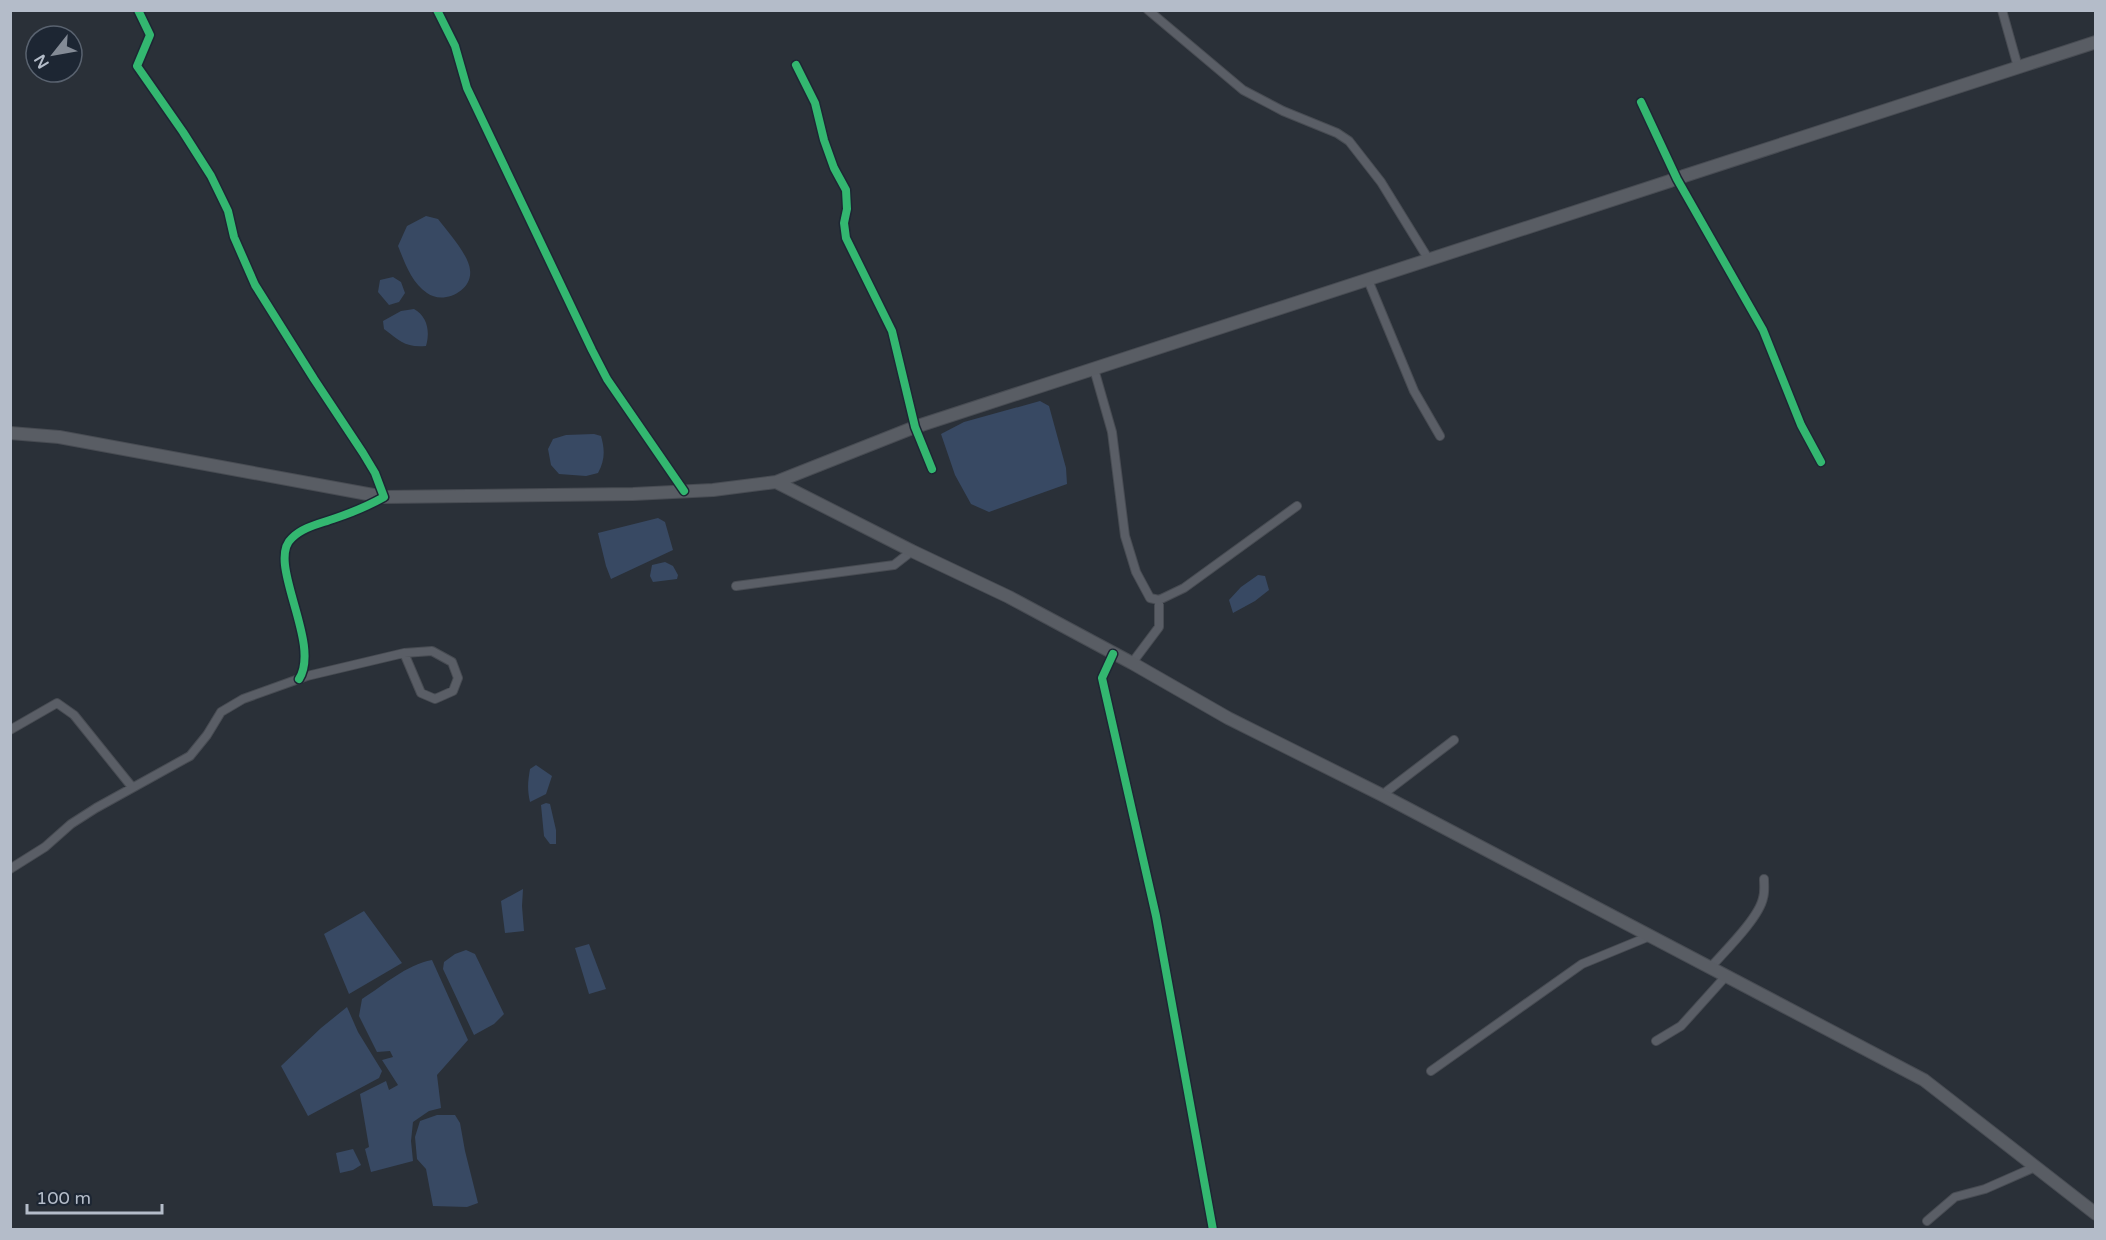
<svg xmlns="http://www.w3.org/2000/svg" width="2106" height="1240" font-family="'Varela Round',sans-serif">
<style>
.water{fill:#384963}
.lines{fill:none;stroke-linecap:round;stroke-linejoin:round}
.minor-casing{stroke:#484c53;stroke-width:10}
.secondary-casing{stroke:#484c53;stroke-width:14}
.minor{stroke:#5a5e66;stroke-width:8}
.secondary{stroke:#595d64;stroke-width:12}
.secondary-bridge-casing{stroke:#484c53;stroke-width:14;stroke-linecap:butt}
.secondary-bridge{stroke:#595d64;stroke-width:12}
.cycleway-casing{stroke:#1d2633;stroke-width:11}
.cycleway{stroke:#33b770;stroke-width:8}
</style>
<rect width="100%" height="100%" fill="#2a3038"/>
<path class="water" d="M426,216L438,219C447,231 469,255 470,270C473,291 443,305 427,293C411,282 405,263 398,246L407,226Z
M393,277L401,282L405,293L399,302L389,305L378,292L380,280Z
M414,309C428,317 430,332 426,346C406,348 400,341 384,329L383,321L401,311Z
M1040,401L1049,406L1066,468L1067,484L989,512L971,504L955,475L941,434L964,422Z
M594,434L601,436C605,450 605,460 598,473L586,476L559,474L551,465L548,449L553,439L566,435Z
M658,518L665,522L673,550L611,579L606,566L598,533Z
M665,562L673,566L678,575L677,579L653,582L650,576L652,565Z
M1258,575L1265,576L1269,590L1255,601L1233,613L1229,600L1241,587Z
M536,765L552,776L546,794L530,802C527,789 528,781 530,769Z
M546,803L550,804L556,830V844H550L544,836L541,805Z
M523,889L522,906L524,931L505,933L501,901Z
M364,911L402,963L349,994L324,934Z
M589,944L606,989L589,994L575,948Z
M466,950L475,954L504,1014L494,1024L474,1035L443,969L444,962L455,954Z
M432,960L468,1040L437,1075L441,1108L429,1111L413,1122L411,1141L413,1161L371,1172L365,1149L369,1147L360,1094L386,1081L389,1090L398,1085L382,1060L393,1057L390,1051L377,1052L359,1016L362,999C384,985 406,965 432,960Z
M347,1007L358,1032L382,1071L379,1078L308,1116L281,1066L321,1028Z
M437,1115H455L460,1123L465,1151L478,1203L467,1207L433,1206L426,1169L417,1159L415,1137L420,1121Z
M353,1149L361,1165L353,1170L340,1173L336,1153Z"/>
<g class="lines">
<g class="minor-casing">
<path id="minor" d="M138,10L150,35L137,66L183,132L211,176L228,211L234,237L255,285L314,379L363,453L375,473L384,497C368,506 351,513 333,519C319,524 303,527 292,538C265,561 322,643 299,679
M437,10L455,46L467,88L592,350L607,379L684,491
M1148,10L1243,90L1283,111L1337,133L1349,141L1381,182L1429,260
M2002,10L2018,67
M796,65L815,103L824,140L834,168L846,190L847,209L844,223L846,238L892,331L915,427L932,469
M1641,102L1677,179L1763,330L1801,425L1821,462
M1368,280L1414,391L1440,436
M1094,369L1112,432L1125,536L1136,572L1150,598L1159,600L1184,588L1297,506
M736,586L894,565L912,551
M1113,654L1102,678L1156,916L1213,1230
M1132,663L1159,627V600
M10,730L57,703L74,715L132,787
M1382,795L1454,740
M10,869L45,847L71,824L96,808L190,756L207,735L221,712L243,699L307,676L404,653L432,651L452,662L458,678L453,691L435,699L421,693L404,653
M1710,968C1724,952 1759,918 1763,898C1765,892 1764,885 1764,879
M1656,1041L1681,1026L1726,976
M1431,1071L1582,964L1650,936
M1927,1221L1955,1197L1985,1189L2035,1167"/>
</g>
<g class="secondary-casing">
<path id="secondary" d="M1684,176L2096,42
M10,433L59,437L384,497L633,494L713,490L776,482L915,427L1670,181
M776,482L912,551L1009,597L1132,663L1228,718L1382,795L1924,1080L2096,1214"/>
</g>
<use href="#minor" class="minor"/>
<use href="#secondary" class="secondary"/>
<g class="secondary-bridge-casing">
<path id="secondary-bridge" d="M1670,181L1684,176"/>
</g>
<use href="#secondary-bridge" class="secondary-bridge"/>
<g class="cycleway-casing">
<path id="cycleway" d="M138,10L150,35L137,66L183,132L211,176L228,211L234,237L255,285L314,379L363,453L375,473L384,497C368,506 351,513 333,519C319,524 303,527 292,538C265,561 322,643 299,679
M437,10L455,46L467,88L592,350L607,379L684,491
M796,65L815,103L824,140L834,168L846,190L847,209L844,223L846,238L892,331L915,427L932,469
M1641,102L1677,179L1763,330L1801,425L1821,462
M1113,654L1102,678L1156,916L1213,1230"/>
</g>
<use href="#cycleway" class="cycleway"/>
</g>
<rect width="2106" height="1240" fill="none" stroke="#b4bcc9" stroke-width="24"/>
<g transform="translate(54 54) rotate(239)"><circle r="28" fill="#1d2633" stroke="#59626f" stroke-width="1.5"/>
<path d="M0-4.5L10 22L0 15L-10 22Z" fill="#848b96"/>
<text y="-9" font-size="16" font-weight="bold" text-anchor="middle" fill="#b4bcc9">N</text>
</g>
<path d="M27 1204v9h135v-9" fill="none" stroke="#b4bcc9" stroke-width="3"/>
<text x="36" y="1204" font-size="18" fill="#b4bcc9" stroke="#1d2633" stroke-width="4.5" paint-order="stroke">100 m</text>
</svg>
